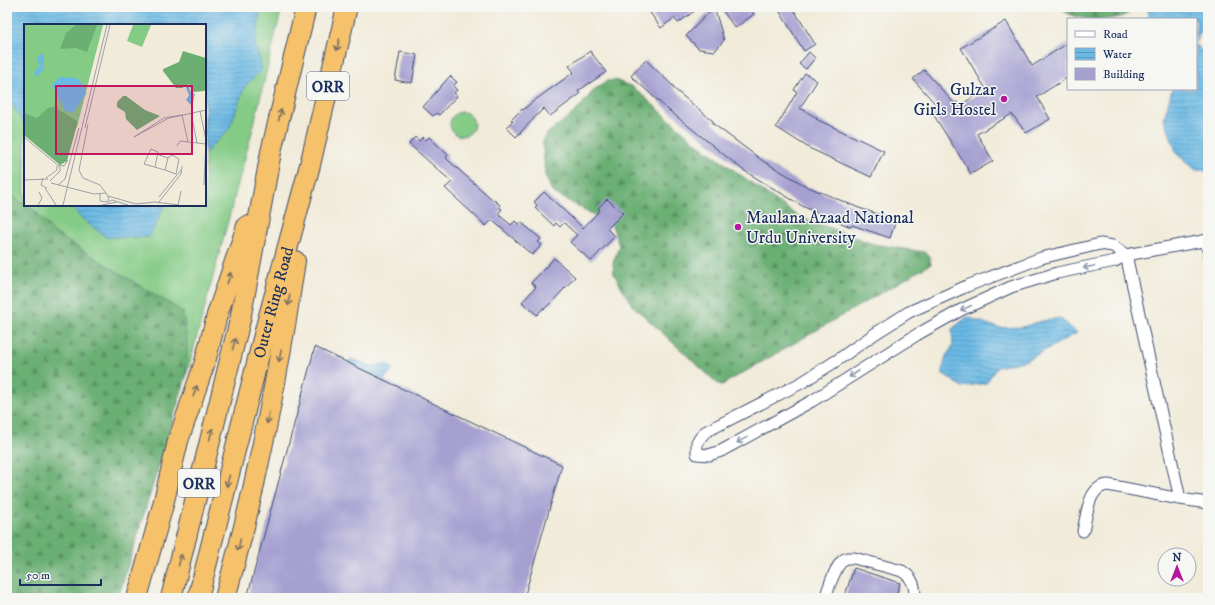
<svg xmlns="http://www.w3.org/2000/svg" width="1215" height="605" font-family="'IM FELL DW Pica',serif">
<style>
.grass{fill:#84cb86;stroke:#507d72;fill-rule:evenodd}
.forest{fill:url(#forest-firs);stroke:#436f68}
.water{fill:url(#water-rules);stroke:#4274a2}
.building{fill:#a6a0d1}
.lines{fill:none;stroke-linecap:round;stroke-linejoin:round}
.street-casing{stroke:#3b4b70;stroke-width:13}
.highway-casing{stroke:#3b4b70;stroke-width:22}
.street{stroke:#fff;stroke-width:11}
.highway{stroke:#f5c16b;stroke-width:20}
.oneway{stroke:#7d7164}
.oneway2{stroke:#8d97ae}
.poi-dot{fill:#b5179e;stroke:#f6f6f2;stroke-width:1.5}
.labels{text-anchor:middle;stroke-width:3;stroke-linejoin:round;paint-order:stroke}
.shield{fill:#f6f6f2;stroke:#5d6b8a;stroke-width:1}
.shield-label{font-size:16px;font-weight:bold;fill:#1b2f5e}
.poi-label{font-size:17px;fill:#1b2f5e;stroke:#f6f6f2;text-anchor:end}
.street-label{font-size:17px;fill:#1b2f5e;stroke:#f6f6f2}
.inset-road{fill:none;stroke:#9ba0a8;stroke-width:1}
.view{fill:#c2185b;fill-opacity:0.15;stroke:#c2185b;stroke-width:2}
.inset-edge{fill:none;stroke:#1b2f5e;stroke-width:2}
</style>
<defs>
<pattern id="forest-firs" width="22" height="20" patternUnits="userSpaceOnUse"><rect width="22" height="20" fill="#6baf73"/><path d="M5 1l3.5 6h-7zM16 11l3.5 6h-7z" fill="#578f62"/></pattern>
<pattern id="water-rules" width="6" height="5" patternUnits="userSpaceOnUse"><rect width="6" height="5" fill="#6abae5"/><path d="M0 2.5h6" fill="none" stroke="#5698bd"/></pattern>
</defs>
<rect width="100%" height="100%" fill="#f6f6f2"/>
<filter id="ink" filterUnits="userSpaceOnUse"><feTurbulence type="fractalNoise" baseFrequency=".025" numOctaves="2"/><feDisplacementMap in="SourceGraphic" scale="8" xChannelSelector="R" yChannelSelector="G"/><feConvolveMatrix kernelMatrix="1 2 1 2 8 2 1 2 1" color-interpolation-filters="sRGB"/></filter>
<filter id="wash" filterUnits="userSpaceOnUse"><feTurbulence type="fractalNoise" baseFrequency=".012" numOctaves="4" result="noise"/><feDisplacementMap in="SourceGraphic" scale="16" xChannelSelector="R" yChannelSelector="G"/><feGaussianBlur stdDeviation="0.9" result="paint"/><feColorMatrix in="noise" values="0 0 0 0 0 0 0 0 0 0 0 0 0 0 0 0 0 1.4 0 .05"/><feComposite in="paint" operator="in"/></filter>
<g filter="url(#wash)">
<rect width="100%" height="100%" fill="#f1ebd9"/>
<path class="grass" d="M7,7H282L253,128L189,366L118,598H7ZM25,25H205V205H25Z
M450 124a12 12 0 1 1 24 0a12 12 0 1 1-24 0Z"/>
<path class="forest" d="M1060,7H1136C1134,9 1131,11 1129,13C1115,22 1082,21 1067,13C1065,12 1062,9 1060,7Z
M615,80L633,87L695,142L796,215L873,244L924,252L929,256L931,264L722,385L718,384L632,305L614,274L613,263L619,246L612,225L552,192L545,175L543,150V141L548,133L576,111L595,89L607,81Z
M7,193L35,211L56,234L183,312L187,343L186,377L118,598H7Z"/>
<path class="water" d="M7,7H261L255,44L262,69L245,86L229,129L205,153V25H25V126L7,96Z
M1147,7H1201L1204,21L1196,44L1208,59V171L1196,170L1177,154L1164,118L1172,89H1196V19H1149Z
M72,205H165L149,237H106L79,216Z
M967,317L999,328L1022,327L1042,321L1060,318L1077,333L1027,360L997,367L986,383L962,387L942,373L946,356L953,346L952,329Z
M351,359L372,366L386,364L393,369L379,385L341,368Z"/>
<g id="blocks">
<path class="building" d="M646,7H700L678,23L674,18L661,28Z
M714,7L724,40L715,51L699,49L686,36Z
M720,7H749L754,14L735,28Z
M777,7H792L815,44L804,51Z
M1006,21L1032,66L1068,43V77L1037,97L1050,119L1026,133L1012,114L977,134L993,161L971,174L933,114L941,110L913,79L924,70L954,103L957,102L959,106L986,89L961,48Z
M590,51L606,72L578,91L580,94L550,116L544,108L516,137L506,127L513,121L511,120L522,109L523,110L531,103L574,72L569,66Z
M400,52L417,55L412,83L395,80Z
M809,52L815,58L806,69L799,64Z
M646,60L674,87L673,88L713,121L712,123L763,161L806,186L859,208L896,220L890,238L852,225L851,227L841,223V222L804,207L743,170L666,108L631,76Z
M805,73L817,81L800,108L817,118L816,119L884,151L871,177L809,148L776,127L797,92L794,90Z
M450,76L457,82L453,86L457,90L454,93L457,96L439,115L436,113L433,116L423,107Z
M415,137L419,141L423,137L426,140L429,137L448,155L446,158L449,161L493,200H494L500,205L499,207L502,209L498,214L511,225L515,221L519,225L521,222L541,239L538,242L542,245L532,255L492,220L486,226L445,188L452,182L409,144Z
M544,192L583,228L600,210L598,208L607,199L623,213L607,229L615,236L591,261L570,242L577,235L564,223L560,227L556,223L554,226L535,208L537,205L534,202Z
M554,258L575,277L552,302L544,309L543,308L537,315L522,302L536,287L531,283Z
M315,347L562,465L524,598H247Z
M854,568L900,583L895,598H844Z"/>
</g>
</g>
<g filter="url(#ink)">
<use href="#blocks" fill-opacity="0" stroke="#3b4b70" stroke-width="1"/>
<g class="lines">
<g class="street-casing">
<path id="street" d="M1206,241L1208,251
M1180,499L1126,255L1113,246L1100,244L1041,258L967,286L909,312L876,333L836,361L801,383L705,432L697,442V454L709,455L721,451L812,401L918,334L961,310L1011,287L1057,273L1115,261L1126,255L1208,240
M1083,531C1087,515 1088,486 1108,485L1180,499L1208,503
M825,598C829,588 836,561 847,558C849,558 851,558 854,558L902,571C913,578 915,586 915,598"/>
</g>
<g class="highway-casing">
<g id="highway">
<path d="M137,598L163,505L178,441L205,362L217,315L247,226"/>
<path d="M171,598L240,320L271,152L306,7"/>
<path id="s1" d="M198,598L266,327L310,165L347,7"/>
<path d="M225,598C235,562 245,525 253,489C270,414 284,338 295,261"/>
</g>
</g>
<use href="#street" class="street"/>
<use href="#highway" class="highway"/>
</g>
<defs><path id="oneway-shaft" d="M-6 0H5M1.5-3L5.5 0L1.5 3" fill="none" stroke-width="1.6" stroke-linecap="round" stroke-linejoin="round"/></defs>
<g class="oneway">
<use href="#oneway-shaft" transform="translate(338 45) rotate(103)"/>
<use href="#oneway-shaft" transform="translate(280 115) rotate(-76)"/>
<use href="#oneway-shaft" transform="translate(229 278) rotate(-72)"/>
<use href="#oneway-shaft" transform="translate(289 300) rotate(98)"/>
<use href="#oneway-shaft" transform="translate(234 344) rotate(-76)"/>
<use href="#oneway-shaft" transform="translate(280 356) rotate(102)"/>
<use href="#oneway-shaft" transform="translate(195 391) rotate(-71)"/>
<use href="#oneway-shaft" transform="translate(268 418) rotate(100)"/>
<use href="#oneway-shaft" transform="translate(211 434) rotate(-76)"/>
<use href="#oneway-shaft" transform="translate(228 481) rotate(104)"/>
<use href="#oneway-shaft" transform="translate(239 545) rotate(104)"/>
<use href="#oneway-shaft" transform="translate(180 560) rotate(-76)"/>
</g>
<g class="oneway2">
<use href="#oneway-shaft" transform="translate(1089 267) rotate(168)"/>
<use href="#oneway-shaft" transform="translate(966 308) rotate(155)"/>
<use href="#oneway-shaft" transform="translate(854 374) rotate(147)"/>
<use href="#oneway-shaft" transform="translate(742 440) rotate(151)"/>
</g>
</g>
<g class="poi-dot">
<circle cx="1004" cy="99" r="4"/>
<circle cx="738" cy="227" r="4"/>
</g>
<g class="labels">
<g class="shield">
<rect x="307" y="72" width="42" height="28" rx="3"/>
<rect x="178" y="469" width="42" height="28" rx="3"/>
</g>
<g class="shield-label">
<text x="328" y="92">ORR</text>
<text x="199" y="489">ORR</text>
</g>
<g class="poi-label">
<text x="996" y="95">Gulzar<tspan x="996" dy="20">Girls Hostel</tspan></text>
<text x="746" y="223" text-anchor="start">Maulana Azaad National<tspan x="746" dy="20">Urdu University</tspan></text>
</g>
<g class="street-label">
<text dy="6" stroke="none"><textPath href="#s1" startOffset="305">Outer Ring Road</textPath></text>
</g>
</g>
<g transform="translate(24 24)">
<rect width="182" height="182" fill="#f1ebd9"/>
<path d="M0,1H79L53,103L14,121L0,111ZM109,1H127L118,23L103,17Z" fill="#84cb86"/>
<path d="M52,1H73L63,28L52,24L36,25L42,9ZM159,27L182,34V65L180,67L169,68L165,60L158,64H152L139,47V45L155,38ZM99,72H102L121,86L136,92L113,106L102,95L101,88L93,83V78ZM30,83L53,97V101L43,137L36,141L0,111V89L13,94L24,84Z" fill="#6baf73"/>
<path d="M16,30L20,31V45L12,53L10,48L16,42L13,34ZM36,53L52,54L61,62L62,70L49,89L41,87L28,61ZM161,61H165L166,67L171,70L168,82L162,76L165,71Z" fill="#6abae5"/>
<path class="inset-road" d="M176,87L182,116L180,161M167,89L173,119M158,91L140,94L110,113L145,94L182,86M158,91L164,118M64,100L55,146L59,154L76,161L82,169M61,104L86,1M0,113L36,143V147L26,157M153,122L156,117L182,120M135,131L144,134L141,146L152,150L155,135L148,131L144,134M34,141L40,142L44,136M131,143L134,128L127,125L120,140L141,146M19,154L17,161L23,164M22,154L33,146V142M0,156L24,155M27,159L70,170L82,169L85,174L83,178L76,177V170M34,161L41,155L55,104M21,164L32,181M84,172L112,180L131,178L155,181M135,173L157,146M84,178L88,176L104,181M135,178L157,150L158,142M14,181L18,174L15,168M39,181L83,1M78,181L93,178M154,181L157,167"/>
<path class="view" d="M32,62H168V130H32Z"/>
<rect width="182" height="182" class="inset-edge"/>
</g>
<rect width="1215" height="605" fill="none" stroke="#f6f6f2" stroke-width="24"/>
<rect x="1067" y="18" width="130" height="72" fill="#f6f6f2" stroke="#9ea6b7"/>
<rect x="1075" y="31" width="20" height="6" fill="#ffffff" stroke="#9ea6b7"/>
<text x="1103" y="38" font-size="12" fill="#1b2f5e">Road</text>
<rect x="1075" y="48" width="20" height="12" fill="url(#water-rules)" stroke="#9ea6b7"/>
<text x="1103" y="58" font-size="12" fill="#1b2f5e">Water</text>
<rect x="1075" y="68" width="20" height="12" fill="#a6a0d1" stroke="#9ea6b7"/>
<text x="1103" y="78" font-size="12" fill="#1b2f5e">Building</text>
<g transform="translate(1177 567)"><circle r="19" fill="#f6f6f2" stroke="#9ea6b7"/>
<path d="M0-3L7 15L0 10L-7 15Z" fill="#b5179e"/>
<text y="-6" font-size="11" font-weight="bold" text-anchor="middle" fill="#1b2f5e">N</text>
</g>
<path d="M20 579v6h81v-6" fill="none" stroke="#1b2f5e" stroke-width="2"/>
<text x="26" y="579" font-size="12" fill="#1b2f5e" stroke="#f6f6f2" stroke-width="3" paint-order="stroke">50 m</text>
</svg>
